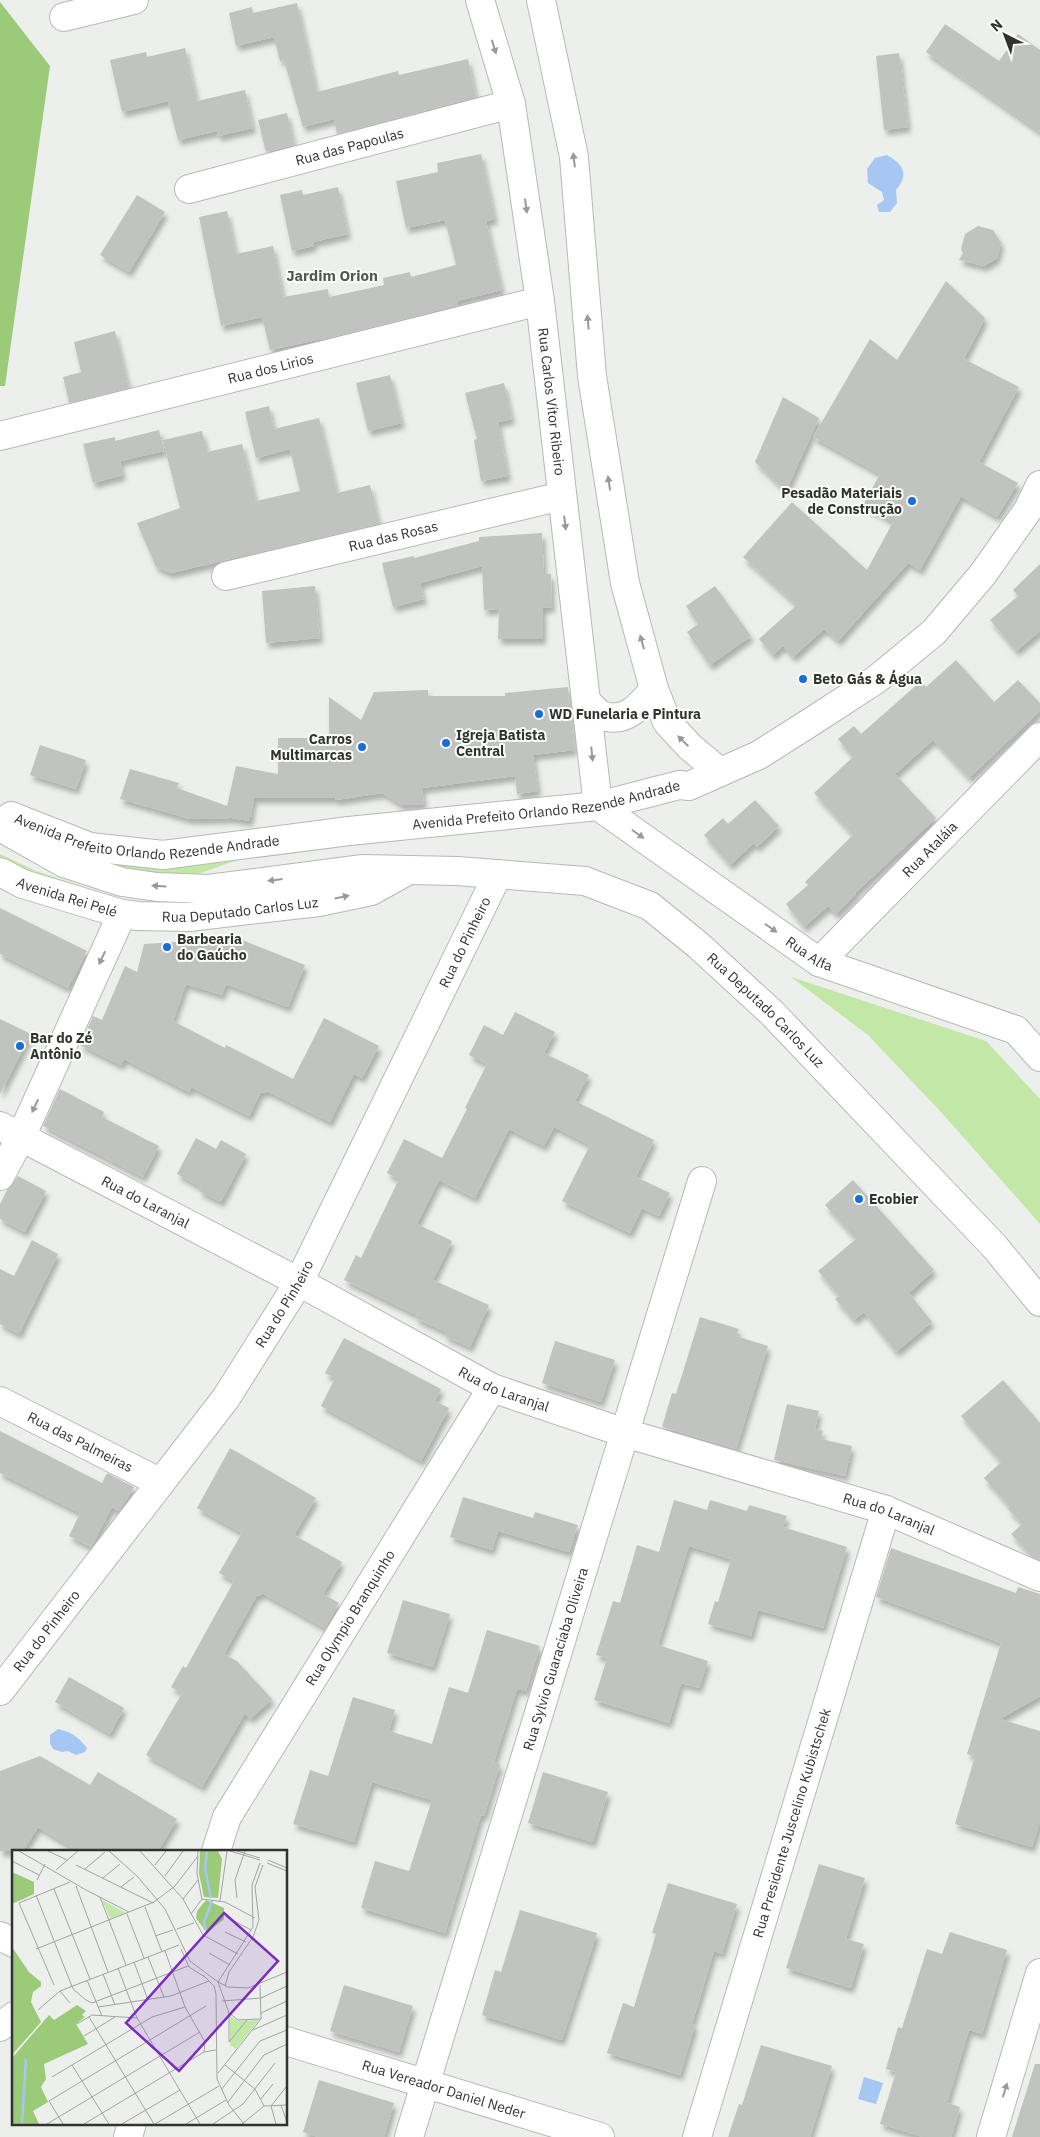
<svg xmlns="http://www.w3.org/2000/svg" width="1040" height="2137" font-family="'IBM Plex Sans',sans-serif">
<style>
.green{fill:#c1e8a7}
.forest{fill:#9bcb79}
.water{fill:#a6c6f4}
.building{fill:#c1c3c0;filter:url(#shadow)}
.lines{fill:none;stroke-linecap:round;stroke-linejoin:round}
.minor-casing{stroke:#b7b9b5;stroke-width:30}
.major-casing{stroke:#b7b9b5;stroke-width:30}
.minor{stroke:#fff;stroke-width:28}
.major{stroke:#fff;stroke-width:28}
.oneway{fill:#989998}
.poi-dot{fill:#196dd7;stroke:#fafcf8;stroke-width:2}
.labels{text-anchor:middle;stroke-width:4;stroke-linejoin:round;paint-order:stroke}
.street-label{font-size:14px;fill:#323331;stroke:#fafcf8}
.poi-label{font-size:14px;font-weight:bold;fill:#323331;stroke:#fafcf8;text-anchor:start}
.neighbourhood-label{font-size:15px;font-weight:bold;fill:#545653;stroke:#fafcf8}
.inset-river{fill:none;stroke:#a6c6f4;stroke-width:2.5}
.inset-road{fill:none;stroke:#a2a4a1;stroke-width:1}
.view{fill:#7b2cbf;fill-opacity:0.15;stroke:#7b2cbf;stroke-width:2.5}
.inset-edge{fill:none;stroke:#323331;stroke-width:2.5}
</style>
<defs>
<filter id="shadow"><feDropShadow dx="3" dy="5.5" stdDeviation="2.5" flood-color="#0004"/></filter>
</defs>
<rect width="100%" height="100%" fill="#ecefeb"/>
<path class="green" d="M266,850L195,875L121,871L85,852L132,866Z
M0,854L36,871L97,891L91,894L32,877L0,860Z
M791,977L986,1041L1040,1099V1224L941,1112L868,1035Z"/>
<path class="forest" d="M0,2L50,66L5,386H0Z"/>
<path class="water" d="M887,155C904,165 909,174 896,190L897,203L890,212H879L877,205L884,200L882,192L868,183L867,169L875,158Z
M58,1729C72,1732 78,1737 87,1748L85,1752L76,1755L68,1751L62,1752L53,1749L50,1743V1735Z
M864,2077L883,2083L876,2104L858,2099Z"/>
<path class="building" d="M297,3L317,92L398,71L399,75L468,59L476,97L337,134L334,119L303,127L284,60L280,61L274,37L236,46L229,13L252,7L253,13Z
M945,24L999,61L1018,34L1040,50V132L926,52Z
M185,48L197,101L245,90L253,128L218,136L217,131L178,140L168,101L122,112L110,60L146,52L147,57Z
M899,53L908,127L884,130L876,56Z
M287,113L294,145L266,152L258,120Z
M481,154L495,219L486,221L502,290L457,301L458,305L345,334L270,350L262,317L221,326L199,217L227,211L236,254L273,246L283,297L328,289L329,297L384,285L383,278L410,272L411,277L456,265L445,220L406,228L396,181L438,172L437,163Z
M338,187L348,234L313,242L314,246L292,251L280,195L302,190L303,195Z
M137,195L165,212L129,272L100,255Z
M978,226L993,230L1001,243L997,258L984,266L959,260L963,253L961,249L965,234Z
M946,281L985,318L964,359L1019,387L979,462L1018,483L997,517L961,496L920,570L908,563L838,641L824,629L793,657L783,646L773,655L759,639L797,605L743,557L792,502L867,570L893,522L863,505L880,474L813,437L870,339L897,360Z
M115,331L129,388L69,403L63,377L81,372L74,342Z
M390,375L402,423L368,431L356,383Z
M504,383L512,419L498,422L508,476L481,481L474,440L477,439L465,393Z
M783,397L819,418L786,491L755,462Z
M269,406L274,429L319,418L337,493L370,485L379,524L171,573L156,567L137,523L180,508L163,440L202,431L207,452L242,444L256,501L300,491L290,449L256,458L245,412Z
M159,430L164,451L120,461L123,475L93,483L83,444L115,437V441Z
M542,533L544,574H551L552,607L543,608V639H498L499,609L484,610L482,566L420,583L424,599L393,607L382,563L414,556V558L479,541V537Z
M1040,564V631L1016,651L990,620L1018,596L1013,590Z
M315,586L320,638L266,643L262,591Z
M715,586L751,636L710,665L687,632L698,624L686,606Z
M956,660L994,702L1018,680L1040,703V711L969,778L933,740L895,774L936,818L855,893L856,894L836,914L828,906L804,927L786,904L808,885L805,882L853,835L814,793L853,757L838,739L854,726L861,734L921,681L926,687Z
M568,687L574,750L533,755L538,791L517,794L515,776L422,788L424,804L402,805L382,793L336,800L335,798H254L251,815L253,817H250V821L232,818L190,819L120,799L130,769L179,783L177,788L227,806L236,766L278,774V738H329V697L361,720L374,692L428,690V696H505V693Z
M40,745L86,760L76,789L30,775Z
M755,800L779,826L757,847L754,843L730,865L704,835L723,818L728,824Z
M0,908L87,951L68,988L0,954Z
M237,938L305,965L288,1007L226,984L222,995L186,984L173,1021L225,1048L226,1045L293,1079L324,1018L379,1046L362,1078L354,1074L330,1122L267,1091L265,1093L261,1092L249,1116L191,1087L189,1092L124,1059L121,1065L80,1045L93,1016L102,1020L125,966L137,972L144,944Z
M515,1012L555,1032L544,1053L589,1075L575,1101L654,1140L636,1177L670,1193L659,1216L642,1208L630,1233L562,1201L590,1145L554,1127L544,1146L509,1129L475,1198L439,1180L417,1224L452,1241L433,1280L489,1305L470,1347L445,1336L446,1332L415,1318L417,1315L344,1280L356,1255L361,1258L399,1179L387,1173L404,1139L442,1158L467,1109L465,1108L487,1064L469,1055L484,1025L503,1035Z
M0,1019L31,1034L0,1094Z
M60,1089L104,1112L102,1117L159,1146L143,1177L43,1126Z
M196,1138L216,1149L221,1140L246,1154L221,1202L199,1191L201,1187L177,1174Z
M18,1176L46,1191L25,1232L0,1219V1204L7,1190Z
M853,1180L934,1270L909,1293L932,1322L896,1352L864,1312L854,1320L835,1299L839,1296L818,1271L856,1239L825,1205Z
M32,1240L58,1254L19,1334L0,1324V1269L14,1276Z
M700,1317L739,1329L736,1336L768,1346L736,1449L662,1427L672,1393L676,1394Z
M344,1338L441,1389L435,1401L449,1408L421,1461L321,1406L335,1378L325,1373Z
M555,1341L615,1360L601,1402L542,1383Z
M1003,1380L1040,1423V1560L1032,1556L1011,1534L1022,1524L1008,1509L1010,1507L984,1478L1001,1462L961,1416Z
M787,1404L819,1411L815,1429L823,1431L821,1439L852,1446L845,1476L774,1460Z
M0,1431L102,1483L107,1473L134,1487L119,1511L112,1507L91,1547L69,1536L80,1513L0,1473Z
M230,1448L316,1498L294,1535L342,1562L323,1594L339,1603L325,1628L262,1593L260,1596L257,1595L224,1654L237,1661L272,1699L250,1719L245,1713L202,1787L146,1755L182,1693L171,1687L183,1666L186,1668L234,1581L219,1573L242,1533L197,1508Z
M463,1497L533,1518L535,1512L578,1525L569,1552L498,1531L492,1550L450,1537Z
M674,1500L707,1510L710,1500L747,1511L749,1505L787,1516L783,1527L847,1547L823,1628L758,1610L751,1636L708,1624L715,1601L718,1602L731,1559L689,1546L658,1645L708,1661L699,1688L681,1683L669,1723L594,1700L607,1658L596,1655L613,1601L620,1603L637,1545L659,1552Z
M891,1548L1016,1593L1018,1587L1040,1594V1696L1000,1719L1040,1731V1822L1032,1847L955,1824L975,1756L967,1754L1001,1643L876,1597Z
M403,1600L450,1614L433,1667L387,1653Z
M487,1630L540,1646L526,1691L517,1689L494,1762L500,1764L484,1816L481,1815L445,1933L361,1908L375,1861L409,1871L432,1800L372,1782L354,1842L293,1824L310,1770L328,1776L353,1697L395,1710L389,1731L432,1744L449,1687L468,1693Z
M69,1677L124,1708L110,1734L55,1702Z
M40,1756L90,1785L98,1772L177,1819L158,1851H78L38,1827L23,1851H0V1771Z
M543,1772L608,1792L593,1842L528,1823Z
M819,1864L865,1878L846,1939L864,1944L851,1988L786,1968Z
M668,1883L737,1904L722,1954L714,1951L692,2024L695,2025L680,2075L607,2053L623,2003L634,2007L656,1934L652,1933Z
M520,1910L597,1933L562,2040L482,2015L495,1970L501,1972Z
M950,1932L1007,1950L982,2034L969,2030L947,2103L960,2107L951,2137H923L880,2124L896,2072L886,2069L898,2027L902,2028L927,1949L942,1954Z
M344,1985L413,2006L399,2052L330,2031Z
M761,2045L832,2066L810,2137H728L739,2104L742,2105Z
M1035,2064H1040V2137H1012Z
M319,2080L394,2103L384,2137H318L303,2132Z"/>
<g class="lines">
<g class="minor-casing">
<g id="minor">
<path id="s1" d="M480,0L511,104L540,301L598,806L819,962L1016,1030L1040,1057"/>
<path d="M541,0L574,157L592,376L625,583L654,689L667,722L690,747L720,772"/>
<path d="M64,17L134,0"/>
<path id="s2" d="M189,189L511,104"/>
<path id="s3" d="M0,436L540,301"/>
<path id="s4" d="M226,576L562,496"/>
<path d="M586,701C590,705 596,712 601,715C625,725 641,705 654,689"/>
<path id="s5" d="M819,962L1040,737"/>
<path id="s6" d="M0,1126L299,1282L492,1388L625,1433L886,1510L1040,1577"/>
<path d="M0,1176L21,1137L122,914"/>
<path id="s7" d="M0,1401L161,1483"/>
<path id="s8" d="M0,1691L226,1398L299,1282L498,874"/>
<path id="s9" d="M216,1851L227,1817L492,1388"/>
<path d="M0,1936L14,1943"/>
<path d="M0,2027L14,2016"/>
<path id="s10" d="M286,2041L600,2137"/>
<path d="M128,2137L132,2123"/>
<path id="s11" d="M409,2137L702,1181"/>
<path id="s12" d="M697,2137L886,1510"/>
<path d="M991,2137L1040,1973"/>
</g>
</g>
<g class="major-casing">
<g id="major">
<path id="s13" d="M11,816L90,847L163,855L349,831L598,806L679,785L689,786L759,755L814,720L877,679L934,632L983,574L1028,510L1040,485"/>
<path id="s14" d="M0,827L64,863L122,882L157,887L208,889L363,869L457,871L585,881L650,906L698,945L772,1013L995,1247L1040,1302"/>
<path id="s15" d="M0,872L23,884L122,914L138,916L189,917L319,902L371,891L409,870"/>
</g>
</g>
<use href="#minor" class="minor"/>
<use href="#major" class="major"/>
</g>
<defs><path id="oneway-solid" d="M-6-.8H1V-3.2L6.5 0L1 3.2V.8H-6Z" transform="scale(1.25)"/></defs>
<g class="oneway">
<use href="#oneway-solid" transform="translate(494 47) rotate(73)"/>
<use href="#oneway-solid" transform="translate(574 160) rotate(-97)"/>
<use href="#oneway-solid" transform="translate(526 206) rotate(82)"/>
<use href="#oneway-solid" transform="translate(588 322) rotate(-95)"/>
<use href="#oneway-solid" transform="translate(609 483) rotate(-99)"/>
<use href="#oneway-solid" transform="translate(565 523) rotate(83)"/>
<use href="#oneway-solid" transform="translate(642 642) rotate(-105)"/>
<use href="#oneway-solid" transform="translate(683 741) rotate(-136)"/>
<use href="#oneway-solid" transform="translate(592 754) rotate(84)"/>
<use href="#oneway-solid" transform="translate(638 834) rotate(35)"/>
<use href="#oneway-solid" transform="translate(275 880) rotate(173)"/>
<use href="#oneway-solid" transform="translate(159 886) rotate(-176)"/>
<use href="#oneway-solid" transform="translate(342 897) rotate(-12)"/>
<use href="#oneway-solid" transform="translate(771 928) rotate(35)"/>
<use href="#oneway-solid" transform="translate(102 958) rotate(115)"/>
<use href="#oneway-solid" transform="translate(35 1106) rotate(115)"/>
<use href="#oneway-solid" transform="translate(1005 2090) rotate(-73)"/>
</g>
<g class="poi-dot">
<circle cx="912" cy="501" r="5"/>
<circle cx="803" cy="679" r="5"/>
<circle cx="539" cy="714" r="5"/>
<circle cx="446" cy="743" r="5"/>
<circle cx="362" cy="747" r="5"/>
<circle cx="167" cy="947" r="5"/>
<circle cx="20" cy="1046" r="5"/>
<circle cx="859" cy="1199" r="5"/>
</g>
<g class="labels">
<g class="street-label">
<text dy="5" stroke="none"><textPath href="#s2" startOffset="166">Rua das Papoulas</textPath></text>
<text dy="5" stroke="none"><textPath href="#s3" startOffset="279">Rua dos Lirios</textPath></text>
<text dy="5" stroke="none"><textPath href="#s1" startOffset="409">Rua Carlos Vítor Ribeiro</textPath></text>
<text dy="5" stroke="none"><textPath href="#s4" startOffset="172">Rua das Rosas</textPath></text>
<text dy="5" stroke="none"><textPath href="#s13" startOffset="545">Avenida Prefeito Orlando Rezende Andrade</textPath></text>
<text dy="5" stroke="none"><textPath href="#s13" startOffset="140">Avenida Prefeito Orlando Rezende Andrade</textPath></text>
<text dy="5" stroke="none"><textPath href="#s5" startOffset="158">Rua Ataláia</textPath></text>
<text dy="5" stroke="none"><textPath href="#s15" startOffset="72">Avenida Rei Pelé</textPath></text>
<text dy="5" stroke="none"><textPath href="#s15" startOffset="248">Rua Deputado Carlos Luz</textPath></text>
<text dy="5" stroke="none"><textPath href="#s8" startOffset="885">Rua do Pinheiro</textPath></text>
<text dy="5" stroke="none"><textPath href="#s1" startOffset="1074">Rua Alfa</textPath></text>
<text dy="5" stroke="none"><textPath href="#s14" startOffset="825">Rua Deputado Carlos Luz</textPath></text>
<text dy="5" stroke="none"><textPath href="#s6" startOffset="164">Rua do Laranjal</textPath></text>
<text dy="5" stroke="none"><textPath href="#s8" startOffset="481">Rua do Pinheiro</textPath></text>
<text dy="5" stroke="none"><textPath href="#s6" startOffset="569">Rua do Laranjal</textPath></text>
<text dy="5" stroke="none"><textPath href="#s7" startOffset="90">Rua das Palmeiras</textPath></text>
<text dy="5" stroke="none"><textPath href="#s6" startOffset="974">Rua do Laranjal</textPath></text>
<text dy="5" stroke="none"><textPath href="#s9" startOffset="270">Rua Olympio Branquinho</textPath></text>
<text dy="5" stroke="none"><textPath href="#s8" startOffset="76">Rua do Pinheiro</textPath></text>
<text dy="5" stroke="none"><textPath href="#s11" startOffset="500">Rua Sylvio Guaraciaba Oliveira</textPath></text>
<text dy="5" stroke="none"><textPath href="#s12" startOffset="328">Rua Presidente Juscelino Kubistschek</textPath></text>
<text dy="5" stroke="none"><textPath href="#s10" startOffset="165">Rua Vereador Daniel Neder</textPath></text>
</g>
<g class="poi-label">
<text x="902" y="498" text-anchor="end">Pesadão Materiais<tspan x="902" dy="16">de Construção</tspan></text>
<text x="813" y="684">Beto Gás &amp; Água</text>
<text x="549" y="719">WD Funelaria e Pintura</text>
<text x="456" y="740">Igreja Batista<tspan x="456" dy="16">Central</tspan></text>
<text x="352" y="744" text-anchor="end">Carros<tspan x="352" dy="16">Multimarcas</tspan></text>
<text x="177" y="944">Barbearia<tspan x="177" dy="16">do Gaúcho</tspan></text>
<text x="30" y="1043">Bar do Zé<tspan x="30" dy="16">Antônio</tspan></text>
<text x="869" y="1204">Ecobier</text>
</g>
<g class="neighbourhood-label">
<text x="332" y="281">Jardim Orion</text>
</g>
</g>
<g transform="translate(12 1850)">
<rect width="275" height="275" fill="#ecefeb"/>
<path d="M90,50L112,62L113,63L98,69ZM218,166L226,171L247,170L224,199L218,195Z" fill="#c1e8a7"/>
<path d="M188,1H206L210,9L206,48L192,47L187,24ZM0,22L22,32V44L0,54ZM194,50L212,58V69L195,83L184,68L185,61ZM0,97L17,122L29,132V136L21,142L19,152L29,172L0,205ZM65,155L74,161L70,165L73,167L64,174L76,194L32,214L34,229L29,237L36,252L21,261L27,274H0V208L37,165L42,170Z" fill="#9bcb79"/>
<path class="inset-river" d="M195,1L193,19L199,48M193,80L192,72L200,51M10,274L14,209"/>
<path class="inset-road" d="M7,1L74,40M36,1L55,10M97,1L125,26L153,59L178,111L206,132L216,137L236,138L275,122M128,1L171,49L191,85L226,104M186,1L185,24L190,49M218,1L248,10M225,1L248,8M256,10L275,18M0,11L27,25M255,13L275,21M64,15L141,53M143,15L154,1M73,19L93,2M44,20L66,1M153,26L171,1M91,28L108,14M25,30L33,14M64,36L96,122M109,37L122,27M42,39L78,129M74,40L117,62M24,45L61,139L74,150L80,153L176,116M88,47L114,115M225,48L223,30L233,1M171,49L186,30M190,49L213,52L243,68M208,51L215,1M133,57L150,102M115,64L132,108M179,64L190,49M215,67L239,80M165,79L182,73M213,82L234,92M143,86L161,80M24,99L142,52L163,36L186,6M169,99L177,117L193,127M153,101L173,157L193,192L192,202M197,103L218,115M136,107L152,147M122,112L136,150M106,118L125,168L188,274M91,124L103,155M191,125L202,136L204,144L205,229L217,255L232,274M75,130L90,166M42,135L7,53L58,32M248,135L249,169M213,136L217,122L241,87L247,70L243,37L251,15M48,141L58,153M210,151L249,148L275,136M86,157L159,146L197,131M26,160L48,141L167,95M217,163L226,170L248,169M249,163L275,151M77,167L142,274M65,174L80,165L125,168M241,180L275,165M72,186L103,167M217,192V163L206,132L241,77L240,35L248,13M217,192L235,170M60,215L97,274M213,215L243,239L252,256M206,223L249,169M40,227L140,167L173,157M209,240L248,191L275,180M248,250L261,234M216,252L252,205L275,194M269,255L275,272M35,274L188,182M51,274L37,251L194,156M72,274L192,202L204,200M110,274L168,240M143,274L207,236M174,274L214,250M201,274L231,254L263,213M230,274L252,256L275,255M264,274L259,256L275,236"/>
<path class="view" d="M212,63L266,111L167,221L114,173Z"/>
<rect width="275" height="275" class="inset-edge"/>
</g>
<g transform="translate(1005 35) rotate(318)" stroke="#fafcf8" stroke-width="4" paint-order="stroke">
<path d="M0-4L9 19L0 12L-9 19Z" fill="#323331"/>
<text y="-8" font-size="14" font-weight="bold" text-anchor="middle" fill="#323331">N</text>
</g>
</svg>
